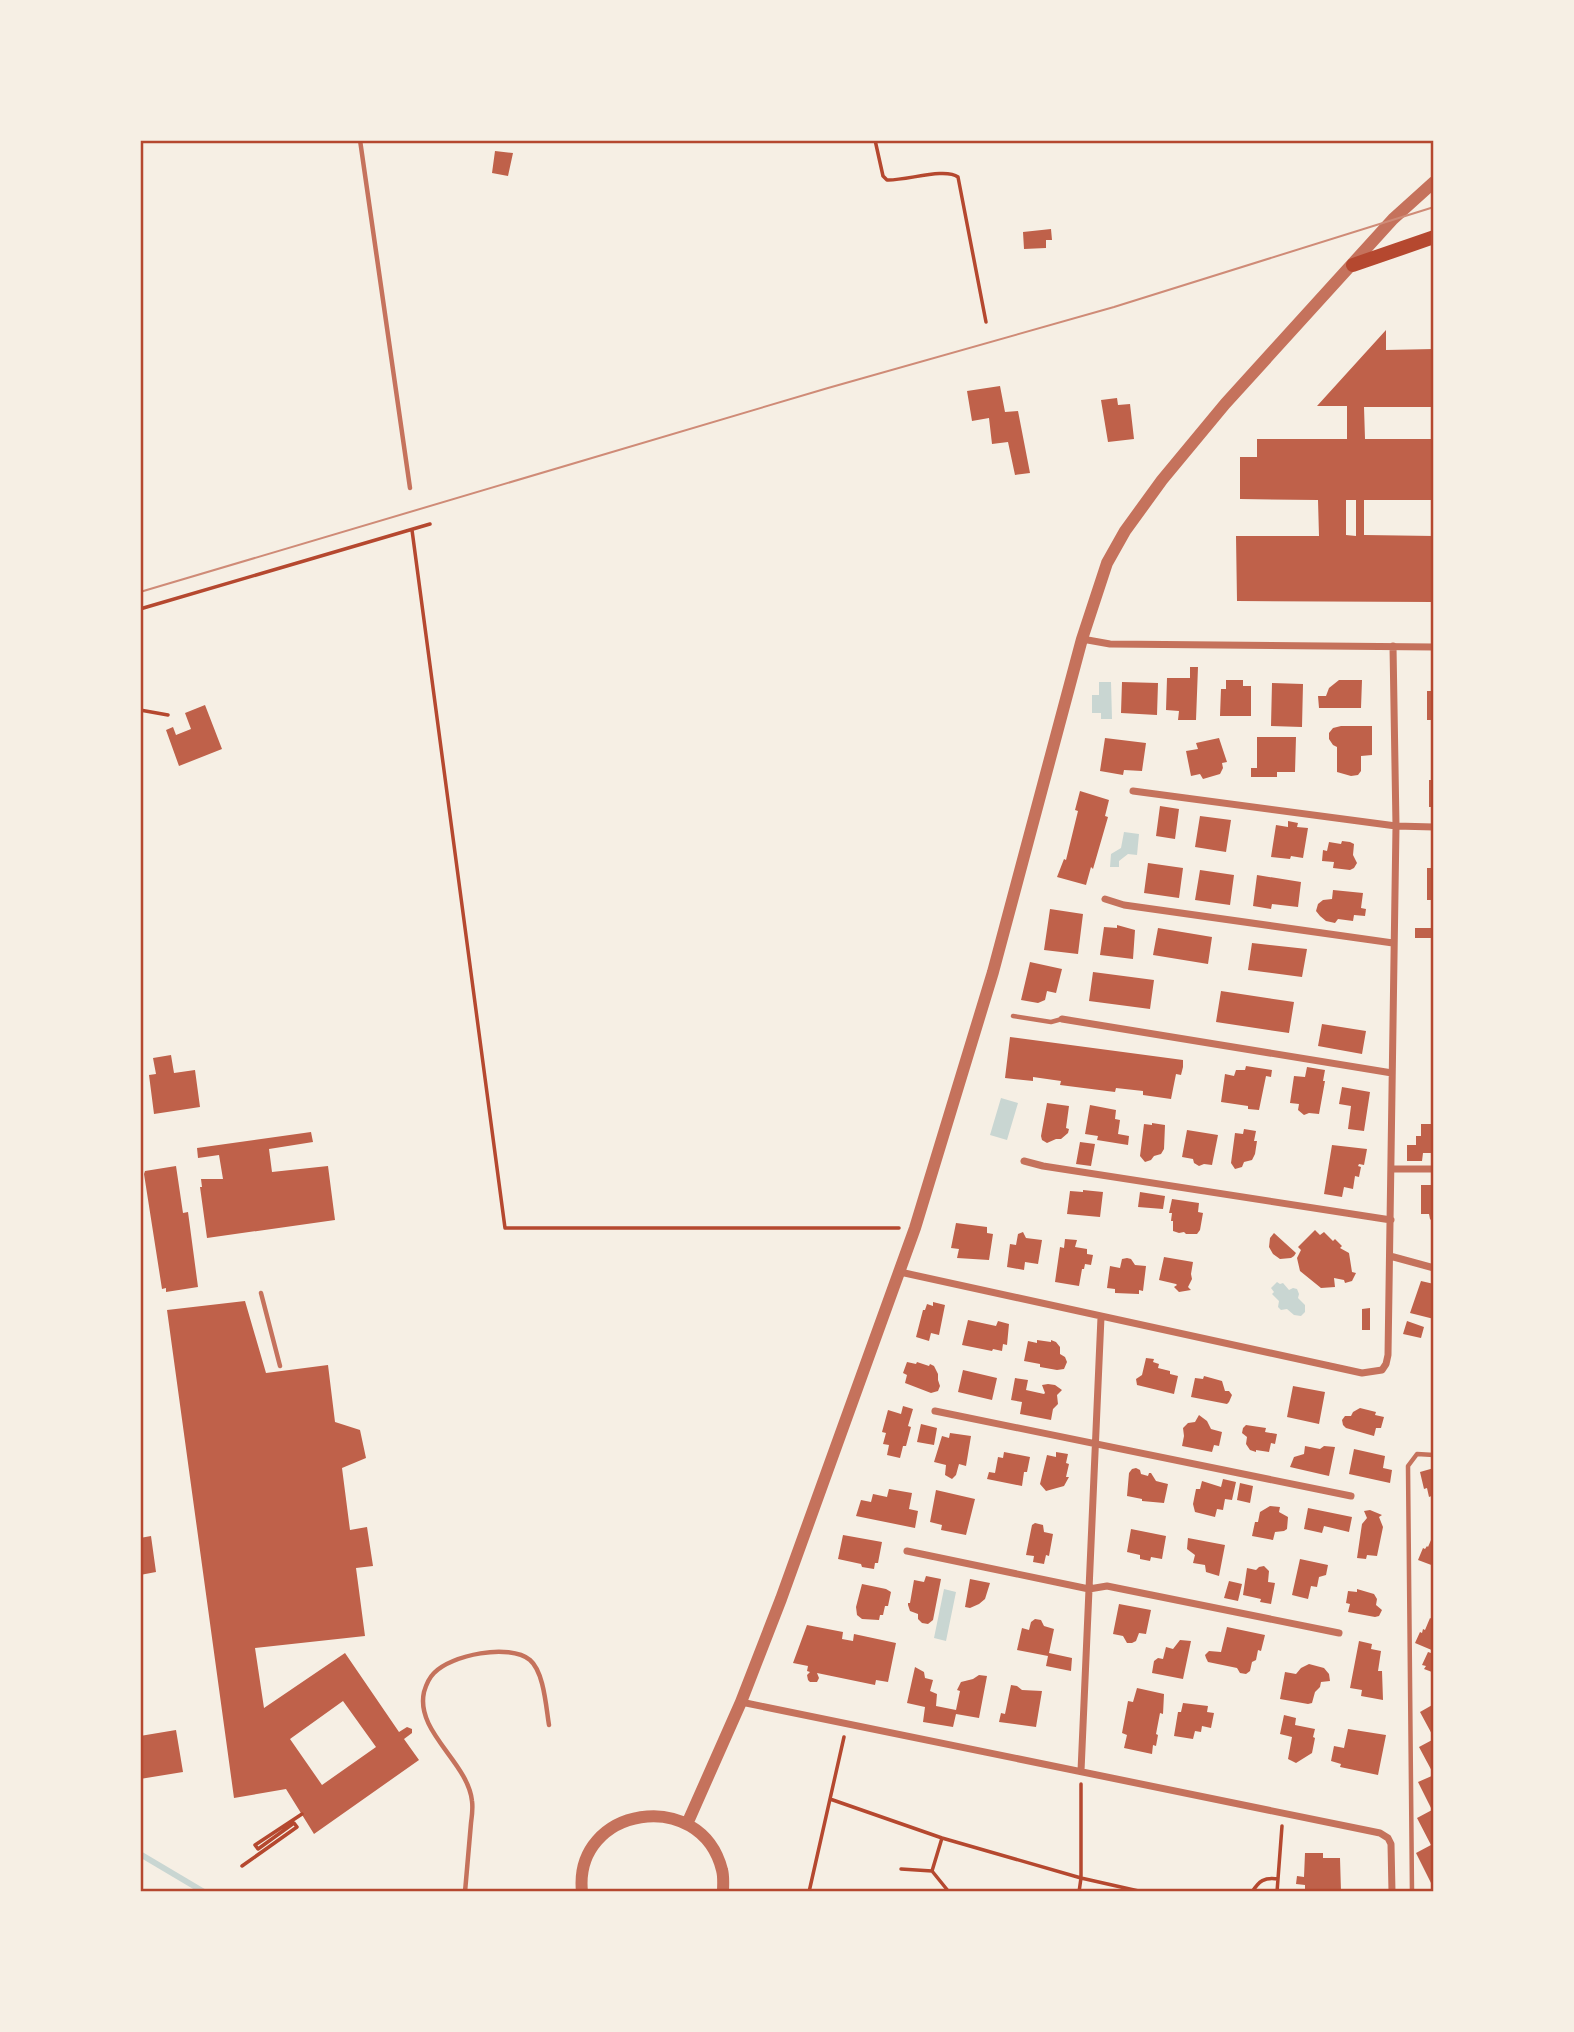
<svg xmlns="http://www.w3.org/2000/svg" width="1574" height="2032" font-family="'Exo 2',sans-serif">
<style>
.water{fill:#c9d6d2}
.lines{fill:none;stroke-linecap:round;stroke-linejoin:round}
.stream{stroke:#c9d6d2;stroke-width:6}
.building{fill:#bf614a;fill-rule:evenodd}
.path{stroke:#b5482f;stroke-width:3.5}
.service{stroke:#c5725c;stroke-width:4.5}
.minor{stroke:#c5725c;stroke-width:7}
.tertiary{stroke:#c5725c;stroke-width:12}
.secondary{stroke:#b5482f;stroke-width:14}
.tram{stroke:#cf8b77;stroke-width:2}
.neatline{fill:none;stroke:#b5482f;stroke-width:2.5}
</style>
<rect width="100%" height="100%" fill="#f6efe4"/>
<path class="water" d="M1099,682H1111L1112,719H1101V713H1092V695H1099Z
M1124,832L1139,834L1137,855L1128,854L1119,861V867H1110L1111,854L1121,848Z
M1001,1098L1018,1103L1007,1140L990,1135Z
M1277,1282L1280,1284L1283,1283L1289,1290L1293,1288L1297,1289L1299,1294L1298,1298L1305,1305V1312L1301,1316L1294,1315L1287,1309L1281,1310L1278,1307L1279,1301L1272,1294L1274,1292L1271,1288Z
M944,1589L956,1592L946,1641L934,1638Z"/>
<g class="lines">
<path class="stream" d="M140,1854L204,1892"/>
</g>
<path class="building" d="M495,151L513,153L508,176L492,173Z
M1051,229L1052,240H1046V248L1024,249L1023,232Z
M1386,330V350L1434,349V407H1364L1365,439H1434V500H1364V535L1434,536V602L1237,601L1236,536H1319L1318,500L1240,499V457H1257V439H1347V406H1317ZM1346,500H1356V536L1346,535Z
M1000,386L1005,412L1018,411L1030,473L1015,475L1008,442L992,444L989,418L972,421L967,391Z
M1117,398L1118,405L1130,404L1134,439L1108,442L1101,400Z
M1190,667H1198L1196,720H1178L1179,711L1166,710L1167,678H1190Z
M1226,680H1243V686H1251V716H1220L1221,689H1226Z
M1339,680H1362L1361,708H1319L1318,696H1326L1329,688Z
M1122,682L1158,683L1157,715L1121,713Z
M1272,683L1303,684L1302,727L1271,726Z
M1427,691H1434V720H1427Z
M205,705L222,749L179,766L166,730L173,727L176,735L191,729L185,713Z
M1341,726H1372V755L1361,756V771L1358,775L1351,776L1337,772V747L1333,745L1329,739V733L1333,728Z
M1257,737H1296L1295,772H1277V777H1251V768H1257Z
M1105,738L1146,743L1142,771L1124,770L1123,775L1100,771Z
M1219,738L1227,762L1222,763L1223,768L1220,774L1203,779L1200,774L1191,776L1186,751L1198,749L1196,743Z
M1429,780H1434V807H1429Z
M1080,791L1109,800L1105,816L1108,817L1093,869L1091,867L1086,885L1057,877L1064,859L1066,860L1078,811L1075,810Z
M1160,806L1179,809L1175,839L1156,836Z
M1200,816L1231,820L1226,852L1195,847Z
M1288,821L1298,823L1297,827L1308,828L1303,858L1291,856L1290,859L1271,857L1276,825L1288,827Z
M1342,841L1350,842L1354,844L1353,855L1357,863L1354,868L1350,870L1333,868L1334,862L1322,861L1323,850L1327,851L1329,842L1341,844Z
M1148,863L1183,868L1179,898L1144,893Z
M1427,868H1434V900H1427Z
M1200,870L1234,875L1230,905L1195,900Z
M1257,875L1301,882L1298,907L1272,904L1271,909L1253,906Z
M1333,890L1363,893L1361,908L1366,909L1365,916L1354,915L1353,921L1338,919L1335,923L1326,921L1320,916L1316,911L1318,904L1323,900L1332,899Z
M1050,909L1083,914L1078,954L1044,950Z
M1117,925L1135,930L1133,959L1100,955L1104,927L1117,928Z
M1158,928L1212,937L1208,964L1153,955Z
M1415,928H1434V938H1415Z
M1252,943L1307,949L1302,977L1248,970Z
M1030,962L1062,969L1056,993L1047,991L1045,1000L1038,1003L1021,1000Z
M1093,972L1154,980L1150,1009L1089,1001Z
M1221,991L1294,1002L1289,1033L1216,1022Z
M1322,1024L1366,1031L1362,1054L1318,1046Z
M1010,1037L1183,1060V1067L1181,1075L1176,1074L1171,1099L1143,1095V1091L1116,1088L1115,1092L1060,1085L1061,1081L1033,1077V1081L1005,1078Z
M171,1055L174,1073L195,1070L200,1107L154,1114L149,1075L156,1074L153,1058Z
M1246,1066L1272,1070L1271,1077L1266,1076L1259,1110L1248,1109V1106L1221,1102L1225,1074L1234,1076L1236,1070H1245Z
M1307,1067L1325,1070L1323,1081H1325L1319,1114L1309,1113L1304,1115L1298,1110L1299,1104L1290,1103L1294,1076L1305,1077Z
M1342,1087L1370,1092L1364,1131L1348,1129L1351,1106L1339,1104Z
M1047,1103L1069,1106L1066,1128L1069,1129L1068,1133L1061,1139H1056L1047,1143L1042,1140L1041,1136Z
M1090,1105L1116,1110L1115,1119L1120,1120L1118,1134L1129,1136L1128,1145L1097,1140L1098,1136L1085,1134Z
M1152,1123L1165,1125L1164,1149L1161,1154L1154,1156L1151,1160L1145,1162L1140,1156L1144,1124L1152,1125Z
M1421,1124H1434V1153H1423L1422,1161H1407V1145H1416V1136H1421Z
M1244,1129L1256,1131L1254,1141H1257L1255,1154L1252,1160L1244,1162L1242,1167L1235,1169L1231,1163L1235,1133L1243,1134Z
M1187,1130L1218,1135L1212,1165L1204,1164L1199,1166L1194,1163L1193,1159L1182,1157Z
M311,1132L313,1142L269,1149L272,1172L328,1166L335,1220L207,1238L200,1187H202L201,1179H223L219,1155L198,1158L197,1148Z
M1080,1142L1095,1144L1091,1166L1076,1164Z
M1332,1145L1367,1149L1364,1165L1359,1164L1358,1166L1361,1167L1359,1177L1355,1176L1353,1189L1344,1187L1342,1197L1324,1194Z
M176,1166L183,1213L188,1212L198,1287L166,1292V1288L162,1289L144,1174L145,1171Z
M1421,1185H1434V1223L1430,1219L1429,1214H1421Z
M1083,1190L1103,1192L1100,1217L1067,1214L1070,1191L1083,1192Z
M1140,1192L1165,1196L1163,1209L1138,1207Z
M1172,1199L1199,1203L1198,1212L1203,1213L1200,1230L1197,1234H1186L1184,1232L1179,1233L1173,1231V1221H1171L1172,1213H1169Z
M956,1223L987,1227V1233L993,1234L989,1260L957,1258L959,1249L951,1248Z
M1315,1230L1320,1235L1324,1232L1333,1241L1335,1239L1342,1246L1340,1248L1349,1253L1352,1272L1356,1273L1352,1281L1345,1283L1344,1280L1334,1278L1335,1287L1321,1288L1300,1271L1297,1258L1301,1250L1298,1247Z
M1023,1232L1026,1238L1042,1240L1038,1264L1025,1262L1024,1270L1007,1267L1010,1244L1016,1245L1018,1234Z
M1274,1233L1296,1253L1294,1256L1291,1258L1280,1259L1273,1254L1269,1247L1270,1238Z
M1065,1239L1077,1240L1075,1247L1087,1249V1254L1093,1255L1091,1265L1085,1264L1084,1269H1082L1079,1286L1055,1282L1060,1247L1064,1248Z
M1164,1257L1193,1262L1191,1274L1192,1279L1188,1287L1191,1290L1179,1292L1174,1287L1177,1285L1176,1284L1159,1280Z
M1127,1258L1131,1259L1135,1265L1146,1266L1143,1291L1139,1290V1294L1115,1293V1289L1107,1288L1110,1266L1120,1268L1122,1259Z
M1421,1281L1434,1284V1319L1410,1313Z
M245,1301L266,1373L328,1365L335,1422L360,1430L366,1458L342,1468L350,1530L367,1527L373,1566L356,1568L365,1636L255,1648L264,1708L345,1653L399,1732L407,1727L412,1729V1733L404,1739L419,1760L314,1834L286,1789L234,1798L167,1310ZM343,1701L376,1747L322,1785L290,1739Z
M933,1302L945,1305L939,1335L931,1333L929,1341L916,1337L923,1310H925L927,1304L933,1306Z
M1370,1308V1330H1362V1309Z
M968,1320L996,1326L998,1321L1009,1324L1007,1345L1003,1344L1002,1351L993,1349L992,1351L962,1345Z
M1407,1321L1424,1327L1421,1338L1403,1334Z
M1037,1340L1051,1342V1340L1056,1342L1060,1347V1354L1065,1357L1067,1362L1064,1369L1057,1370L1040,1367V1364L1024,1361L1028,1341L1037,1343Z
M1146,1358L1154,1359L1153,1362L1159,1364L1158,1368L1170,1371V1374L1178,1376L1174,1394L1137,1385L1136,1379L1142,1375Z
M907,1362L916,1364L917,1362L929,1366L930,1364L934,1366L938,1374V1380L940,1386L938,1391L931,1393L905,1383L907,1375L903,1373Z
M963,1370L997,1378L992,1400L958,1392Z
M1204,1376L1222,1381L1225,1391H1229L1232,1395L1229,1402L1227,1404L1191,1397L1195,1378L1203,1379Z
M1015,1378L1028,1380L1026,1390L1044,1394L1045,1393L1042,1385L1048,1384L1055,1385L1062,1390L1057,1395L1058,1404L1053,1409L1051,1420L1020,1414L1022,1402L1011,1400Z
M1293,1386L1325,1392L1319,1424L1287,1417Z
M903,1406L913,1409L908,1426L911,1427L906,1446H903L900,1458L887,1455L889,1445L883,1444L886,1433L882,1432L888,1410L901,1414Z
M1360,1408L1376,1412L1375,1415L1384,1417L1381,1428H1376L1374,1436L1346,1428L1343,1425L1342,1420L1345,1416H1351L1353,1412Z
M1199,1415L1207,1421L1211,1429L1222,1432L1219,1446L1214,1445L1212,1452L1182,1446L1184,1436L1183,1428L1188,1423L1195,1422Z
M921,1424L937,1428L934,1445L917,1442Z
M1246,1425L1266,1428L1265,1432L1277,1434L1275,1444L1271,1443L1269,1452L1256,1450V1452L1250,1450L1246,1444L1247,1437L1242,1433L1243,1428Z
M950,1433L971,1436L966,1466L959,1464L956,1475L952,1479L945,1475L946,1465L934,1462L942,1436L949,1438Z
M1305,1446L1320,1449L1324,1446L1335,1447L1329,1476L1290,1467L1294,1457L1304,1454Z
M1354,1449L1385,1456L1383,1468L1392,1470L1390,1483L1349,1474Z
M1004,1452L1030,1457L1027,1472H1024L1022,1486L987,1479L989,1472L995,1473L998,1457L1003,1458Z
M1056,1452L1068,1454L1066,1463L1069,1464L1066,1477H1069L1064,1486L1046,1491L1040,1484L1047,1455L1056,1457Z
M1136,1468L1140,1470L1141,1474L1148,1476L1149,1473H1151L1156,1481L1168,1484L1164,1503L1142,1501V1499L1127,1496L1129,1473L1132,1469Z
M1434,1468V1495L1429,1497L1427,1488L1424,1489L1420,1472Z
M1223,1479L1236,1482L1232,1500L1225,1499L1223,1510L1217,1509L1215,1517L1195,1512L1193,1504L1196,1489H1200L1202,1481L1221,1487Z
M1240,1483L1253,1486L1250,1503L1237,1500Z
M889,1489L912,1493L909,1509L918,1511L915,1528L856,1516L861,1500L871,1502L873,1494L887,1497Z
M936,1490L975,1499L966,1535L941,1530L942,1525L930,1522Z
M1270,1506L1280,1507L1279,1512L1288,1517L1287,1529L1284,1531L1275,1532L1273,1540L1252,1536L1255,1522H1258L1260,1512Z
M1308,1508L1352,1517L1349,1532L1324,1526L1322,1533L1304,1529Z
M1370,1510L1382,1515L1379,1517L1383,1527L1377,1556L1367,1555L1366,1559L1357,1558L1362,1524L1367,1518L1364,1511Z
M1035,1523L1043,1525L1044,1532L1053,1534L1049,1556L1046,1555L1044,1564L1033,1562L1034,1556L1026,1555L1032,1525Z
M1131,1529L1166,1536L1162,1559L1151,1557L1150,1561L1140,1559V1555L1127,1552Z
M1434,1533V1566L1418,1560L1423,1548L1425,1549L1427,1546L1428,1547Z
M843,1535L882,1542L878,1563H875L874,1569L862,1567L861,1564L838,1559Z
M151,1536L156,1572L140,1575V1538Z
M1188,1538L1225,1545L1219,1576L1206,1572L1205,1565L1193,1563L1195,1555L1187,1549Z
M1300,1559L1328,1565L1326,1575L1319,1577L1317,1587L1311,1586L1308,1599L1292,1595Z
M1264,1566L1269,1571L1268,1582L1275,1583L1271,1604L1260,1602L1261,1599L1243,1595L1247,1568L1256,1570L1259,1567Z
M926,1576L941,1579L933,1620L928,1624L922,1623L918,1619V1614L910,1611L908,1605V1603H910L914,1580L924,1582Z
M970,1579L990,1583L985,1599L979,1604L970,1608L965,1607Z
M1229,1581L1242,1584L1238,1601L1224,1598Z
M862,1584L886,1589L891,1592L888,1606H885L883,1615H880L879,1620L862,1619L857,1615L856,1607Z
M1357,1589L1374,1594L1377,1599L1376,1605L1382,1610L1379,1616L1375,1617L1348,1612L1350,1604L1346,1603L1348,1591L1357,1592Z
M1119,1604L1151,1610L1146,1634L1139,1633L1136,1641L1132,1643H1127L1123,1636L1113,1634Z
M1430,1618L1434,1620V1634L1432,1633V1636L1434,1637V1651L1415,1643L1420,1632L1422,1633L1423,1629L1425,1630Z
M1035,1619L1041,1620L1044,1626L1054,1629L1049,1653L1072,1658L1071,1671L1046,1666L1048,1656L1017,1650L1022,1628L1029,1630L1031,1622Z
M807,1625L843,1632L842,1639L853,1641L854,1634L896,1643L888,1682L876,1680L875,1685L817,1673L819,1678L817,1682H810L808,1680L807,1675L810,1672L807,1671L808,1666L793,1663Z
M1227,1627L1265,1635L1261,1651L1258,1650L1256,1660L1252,1662L1250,1671L1246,1674L1240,1673L1237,1668L1208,1662L1206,1658L1205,1655L1209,1651L1221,1652Z
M1180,1640L1191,1641L1183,1679L1152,1673L1154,1661L1158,1658L1163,1659L1166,1647L1173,1649Z
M1359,1641L1372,1644L1371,1649L1381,1651L1378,1671H1382L1383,1700L1361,1696L1362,1690L1350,1688Z
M1428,1652L1434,1654V1670L1432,1672L1424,1669L1426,1666L1422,1665Z
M1309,1664L1324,1668L1329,1674L1330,1681L1321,1682L1320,1687L1315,1692L1312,1703L1308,1704L1280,1699L1285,1672L1296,1674L1301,1668Z
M915,1667L924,1672L925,1678L933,1680L930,1691L937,1694L936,1706L956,1710L960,1691L957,1690L961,1682L973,1679L979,1675L987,1676L979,1718L956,1714L953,1727L923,1722L925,1707L907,1703Z
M1011,1685L1017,1686L1022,1690L1042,1691L1036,1727L999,1722L1001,1713L1005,1714Z
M1137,1688L1164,1694L1163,1714L1160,1713L1156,1734L1158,1735L1156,1746L1153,1745L1152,1754L1124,1748L1127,1735L1122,1733L1128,1701L1133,1702Z
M1183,1703L1208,1706L1207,1712L1214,1713L1211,1728L1202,1726L1201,1732L1195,1731L1193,1739L1174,1736L1178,1712H1181Z
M1434,1704V1738L1420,1712Z
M1284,1715L1296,1718L1295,1725L1315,1729L1313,1737L1315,1738L1312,1753L1296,1763L1288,1759L1292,1737L1280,1734Z
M1348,1729L1386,1735L1378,1775L1340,1767L1341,1764L1331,1761L1334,1746L1344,1748Z
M176,1730L183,1772L140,1779V1736Z
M1434,1739V1881L1431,1883L1416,1853L1431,1845L1417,1818L1432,1810L1418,1782L1434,1775L1419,1747Z
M1305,1853H1323V1858H1340L1341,1892H1305V1885L1296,1884L1297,1876L1304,1877Z"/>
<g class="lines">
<path class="path" d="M875,140L883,176L887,180C906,181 945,167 958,177L986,322
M412,530L505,1228H899
M140,609L430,524
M140,710L168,715
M830,1799L942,1838L1081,1878L1143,1892
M294,1823L258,1849L255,1845L302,1814
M942,1838L932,1871L949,1892
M242,1866L297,1827L294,1823
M901,1869L932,1871
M809,1892L844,1737
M1079,1892L1081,1878V1784
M1252,1892C1259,1881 1264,1877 1278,1879
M1277,1892L1282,1826"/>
<path class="service" d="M360,140L410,488
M1013,1016L1051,1022L1062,1019
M261,1293L280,1366
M465,1892C467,1869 469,1846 471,1823C472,1816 473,1808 472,1801C468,1762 415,1732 424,1692C426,1685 429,1678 434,1673C451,1655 509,1643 530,1660C544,1672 546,1707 549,1725
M1412,1892L1408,1466L1417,1454L1434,1455"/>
<path class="minor" d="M1082,639L1110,644L1434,647
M1133,791L1396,826L1434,827
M1105,899L1124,905L1393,943
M1062,1019L1392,1073
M1024,1161L1043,1166L1391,1220
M1392,1169H1434
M1390,1256L1434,1268
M900,1272L1362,1373L1382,1370L1386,1364L1388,1355L1396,826L1393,646
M935,1411L1351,1496
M907,1551L1089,1589L1107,1586L1339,1633
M741,1702L1380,1833L1388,1838L1391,1844L1392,1892
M1081,1771L1101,1317"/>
<path class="tertiary" d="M687,1824L741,1702L781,1599L915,1228L993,972L1082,639L1107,563L1125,531L1162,480L1225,404L1393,219L1434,182
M582,1892C573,1806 701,1786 722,1870C724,1877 723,1885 723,1892"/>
<path class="secondary" d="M1353,265L1434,237"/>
<path class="tram" d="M140,592L828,388L1114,307L1434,207"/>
</g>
<rect width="1574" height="2032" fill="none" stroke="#f6efe4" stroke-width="284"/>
<rect x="142" y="142" width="1290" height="1748" class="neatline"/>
</svg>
